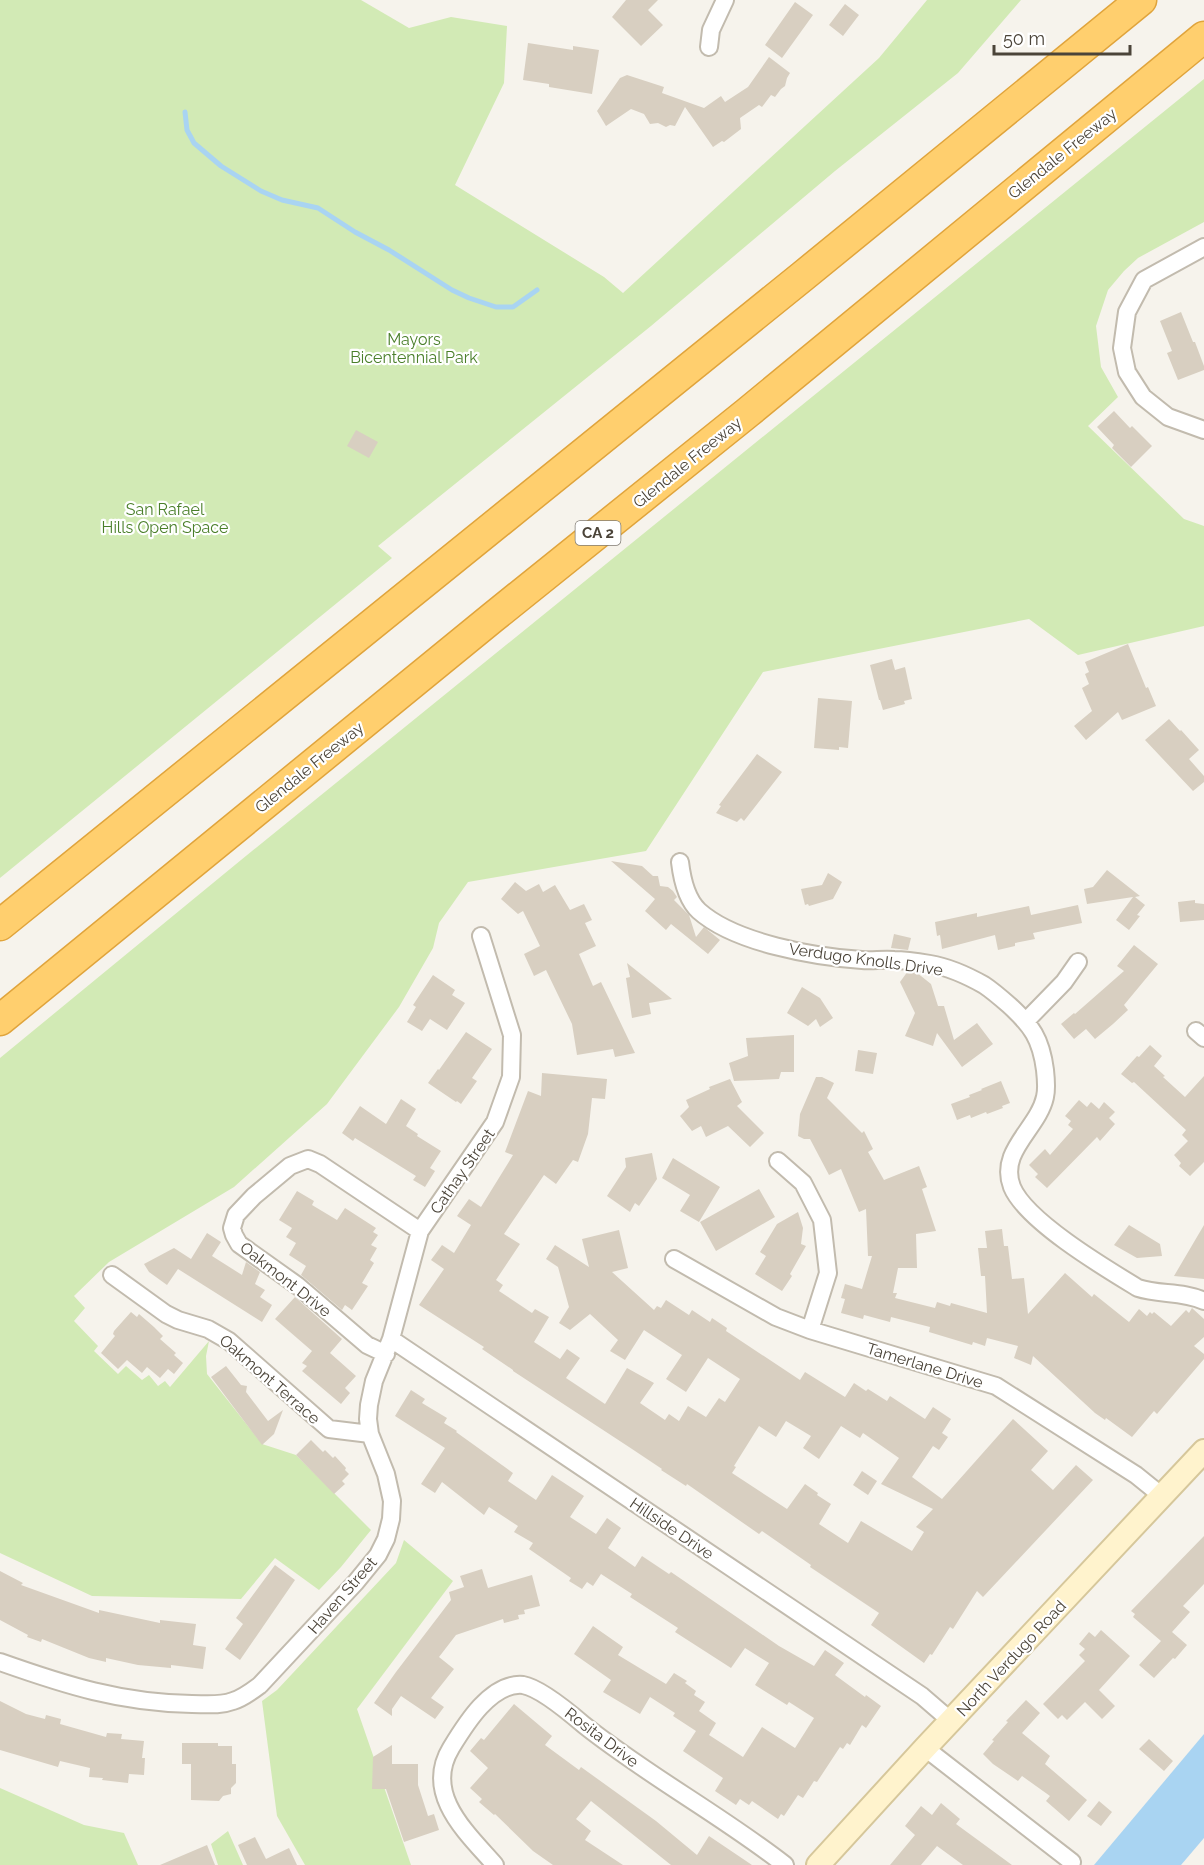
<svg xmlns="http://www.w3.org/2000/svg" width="1204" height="1865" font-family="Raleway,sans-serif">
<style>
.green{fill:#d2eab5}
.water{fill:#a9d4f2}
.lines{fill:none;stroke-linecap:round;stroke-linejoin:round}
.stream{stroke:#a9d4f2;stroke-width:5}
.building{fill:#d8cfc1;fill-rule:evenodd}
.minor-casing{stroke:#c2bbae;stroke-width:20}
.secondary-casing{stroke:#d6c79b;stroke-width:26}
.motorway-casing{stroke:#e0a43c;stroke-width:33}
.minor{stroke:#fff;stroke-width:16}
.secondary{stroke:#fff3cd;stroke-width:22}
.motorway{stroke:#ffcf6e;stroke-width:30}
.labels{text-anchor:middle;stroke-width:4.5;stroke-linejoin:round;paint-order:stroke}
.shield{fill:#fff;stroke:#817c74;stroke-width:1.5}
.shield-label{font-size:15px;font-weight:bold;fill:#4b4439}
.street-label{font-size:16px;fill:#4b4439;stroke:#fff}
.park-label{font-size:16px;fill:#4a7f2a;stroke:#fff}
</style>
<rect width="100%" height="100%" fill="#f6f3ec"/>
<path class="green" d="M0,0H361L409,28L451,17L507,26L504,83L455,185L604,277L623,293L879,58L927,0H1021L958,73L835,171L651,326L378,546L392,558L0,878Z
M1204,79V222L1138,258L1124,271L1108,290L1096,326L1101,367L1118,397L1088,426L1184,519L1204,526V626L1078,655L1029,619L763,672L646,851L468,882L439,923L433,948L399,1007L327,1104L234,1187L109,1262L74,1296L85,1308L74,1321L98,1346L94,1351L118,1374L126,1366L142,1380L149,1375L158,1386L165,1381L170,1387L209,1341L206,1356L207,1374L262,1444L296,1455L371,1530L341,1567L319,1590L275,1558L241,1599L92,1596L0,1553V1058L241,860Z
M404,1540L453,1581L357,1709L411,1865H305L277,1816L262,1701L277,1690L396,1563Z
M0,1788L84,1825L124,1833L138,1865H0Z
M228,1831L243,1865H218L211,1844Z"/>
<path class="water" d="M1204,1734V1838L1181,1865H1094Z"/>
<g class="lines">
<path class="stream" d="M185,112L187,130L194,143L221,166L261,191L282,200L318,208L355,232L389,250L452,290L469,298L496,307H513L537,290"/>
</g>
<path class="building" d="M626,0H658L648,10L663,25L641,46L612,17Z
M795,2L813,15L782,58L765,45Z
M845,4L859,15L843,36L829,25Z
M528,43L573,50V46L599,50L592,94L549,87V84L523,80Z
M769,57L790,73L787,78L785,86L781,89L775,97L771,95L762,107L759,105L740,118L741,129L724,142L722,141L713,147L685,107L675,126L670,125L666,127L658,123L650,124L644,114L631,109L606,126L597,111L620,78L627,75L664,87L662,93L704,108L721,96L725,102L748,87Z
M1181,312L1193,342H1195L1204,366V370L1178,380L1167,353L1172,351L1160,321Z
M1114,411L1130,428L1132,426L1152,446L1131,467L1112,448L1114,445L1097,427Z
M356,430L378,442L369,458L347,446Z
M1128,644L1146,688L1148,687L1156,706L1122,720L1118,712L1086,740L1074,726L1092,711L1082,688L1089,684L1085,674L1089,672L1085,662Z
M892,659L895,670L905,667L912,699L904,701L905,704L883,710L880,700H879L870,665Z
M818,698L852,701L848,748L839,747V750L814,748Z
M1169,719L1180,731L1181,730L1199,750L1189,759L1204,776V782L1193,791L1145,740Z
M757,754L782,772L744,821L741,818L737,822L716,813L721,806L719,805Z
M611,861L642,866L653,876H658L660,886L668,887L673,891L677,897L674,900L689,915L696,937L704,927L720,940L708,954L671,924L666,930L645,911L655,899Z
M1107,870L1140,896L1135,897L1145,905L1137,915L1140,916L1129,930L1116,920L1133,897L1087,904L1084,889L1093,887Z
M828,873L842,882L833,899L809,906L808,904L805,905L801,889L822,885Z
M515,882L526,891L539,884L543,892L555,885L570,910L584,904L592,920L585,923L596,946L579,954L593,986L601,982L635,1053L615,1057L613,1049L577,1055L572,1024L546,970L534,976L524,954L540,946L523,911L518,914L501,899Z
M1195,900V903L1204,904V920L1180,922L1178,902Z
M1078,905L1082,923L1033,933L1035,939L1015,943V946L998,950L995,935L942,949L940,935L937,936L935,922L977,913V917L1029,906L1031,915Z
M894,934L911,938L908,950L891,948Z
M1134,945L1158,964L1124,1005L1128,1010L1113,1024L1095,1039L1086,1029L1074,1039L1061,1024L1074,1013L1075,1014L1124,971L1117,966Z
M627,963L672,999L649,1003L651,1014L632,1018L626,978L630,977Z
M908,971L916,972L931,984L938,1006H944L954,1040L977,1023L993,1044L962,1067L937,1033L933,1046L905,1036L915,1013L900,982Z
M433,975L455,990L452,995L465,1003L447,1030L430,1019L422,1031L407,1022L416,1007L413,1005Z
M802,987L820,998L833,1018L820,1027L816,1019L808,1026L787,1013Z
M466,1032L492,1049L472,1078L477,1081L461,1104L457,1101L456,1102L428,1083L438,1069L439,1070Z
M794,1035V1072H781L779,1079L734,1081L729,1063L748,1056L746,1038Z
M1150,1045L1162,1056L1154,1066L1165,1076L1163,1077L1185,1097L1204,1076V1162L1190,1176L1179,1166L1181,1163L1174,1155L1188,1141L1182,1135L1186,1130L1134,1082L1132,1083L1121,1074L1137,1056L1139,1057Z
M858,1050L877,1053L873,1074L855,1071Z
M542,1073L607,1079L605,1099L592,1098L588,1134L578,1162L573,1160L556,1184L544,1175L504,1234L520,1244L496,1280L503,1285L499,1291L532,1313L535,1309L549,1317L534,1342L560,1359L567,1349L580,1358L566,1378L605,1404L627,1368L654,1383L640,1403L665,1420L669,1414L679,1421L688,1406L706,1417L719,1398L725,1402L740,1379L708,1358L686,1392L666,1379L682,1355L644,1330L625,1360L610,1351L618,1340L590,1314L570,1330L559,1323L569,1307L558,1267L546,1259L555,1245L589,1267L582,1239L619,1230L628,1268L612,1272L654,1310L657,1306L661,1308L666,1300L689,1315L692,1310L710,1322L712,1318L727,1328L726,1331L800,1380L805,1372L845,1397L854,1383L866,1391L868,1389L887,1401L890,1396L925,1419L933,1407L951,1419L942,1433L948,1437L939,1450L933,1446L912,1477L942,1499L1013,1419L1048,1451L1031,1470L1053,1490L1076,1465L1093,1480L983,1597L977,1591L953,1629L950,1627L932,1655L930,1654L924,1663L871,1625L879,1613L810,1567L811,1565L762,1531L759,1534L687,1484L686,1486L661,1470L662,1469L629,1447L513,1371V1370L482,1349L484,1347L419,1305L444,1269L431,1260L442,1245L454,1253L471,1225L457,1216L469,1199L481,1207L513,1155L505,1152L528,1091L541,1096ZM786,1421L811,1436L803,1448L819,1459L841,1426L860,1438L863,1433L899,1458L881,1484L933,1509L916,1527L924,1532L912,1551L861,1521L848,1543L819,1524L831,1504L817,1495L818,1493L805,1484L787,1509L732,1473L736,1467L734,1466L759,1426L776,1437Z
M816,1077H822L834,1083L827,1098L862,1133L864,1131L873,1149L868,1152L884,1180L919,1166L927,1187L922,1189L936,1231L916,1234L917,1268H898L893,1293H897L895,1298L935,1308L937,1302L950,1306L951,1303L987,1313L985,1276H981L978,1248H987L985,1231L1002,1229L1004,1246H1008L1012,1279L1024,1278L1028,1314L1065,1273L1092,1297L1094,1294L1129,1322L1139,1309L1147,1316L1150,1312L1152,1314L1154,1312L1171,1326L1186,1310L1189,1313L1192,1308L1204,1319V1337L1194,1346L1204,1354V1359L1157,1414L1154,1411L1132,1437L1106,1418L1105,1420L1095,1413L1033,1356L1031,1365L1014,1358L1018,1346L987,1338L985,1346L973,1342L972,1345L929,1332L930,1327L891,1317L890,1322L864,1315L863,1319L841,1313L845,1299L841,1298L845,1284L862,1289L872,1256H868L866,1209L859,1212L841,1169L829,1175L810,1139H804L798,1136L800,1114Z
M730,1079L742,1102L737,1106L764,1133L750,1147L728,1126L706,1137L701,1126L692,1131L680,1116L689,1107L686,1100L710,1089L709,1087Z
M1001,1081L1010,1103L1002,1106L1003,1108L987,1114L986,1112L971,1118L970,1115L957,1120L951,1104L970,1097L969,1095L982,1090L981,1089Z
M401,1099L416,1109L406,1126L418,1134L417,1136L441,1151L430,1168L435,1171L425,1187L413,1180L416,1176L355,1138L353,1141L342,1133L360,1106L386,1124Z
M1079,1100L1087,1107L1091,1102L1099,1109L1104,1102L1115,1112L1109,1118L1115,1124L1100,1141L1097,1137L1047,1188L1035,1177L1038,1174L1029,1165L1045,1149L1050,1155L1073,1129L1068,1125L1071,1121L1065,1116Z
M652,1153L657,1179L639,1206L635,1203L630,1212L607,1196L626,1167L625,1158Z
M673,1158L720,1187L699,1222L680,1211L690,1195L662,1178Z
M759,1189L775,1217L716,1251L700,1222Z
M297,1191L314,1201L312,1205L337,1220L345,1208L376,1228L373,1232L378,1235L371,1245L377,1248L370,1260L374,1263L362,1283L368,1286L352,1310L345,1305L342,1310L301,1275L306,1266L289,1255L296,1243L286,1237L292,1228L279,1220Z
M798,1212L803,1228L801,1244L806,1246L790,1274L792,1276L782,1291L755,1274L766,1256L760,1252L777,1224Z
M1129,1225L1160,1244L1162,1256L1137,1258L1114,1245Z
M1204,1225V1279L1174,1276Z
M207,1233L221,1242L212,1256L242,1275L246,1262L260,1272L255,1284L265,1290L260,1297L272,1305L262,1322L178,1269L167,1285L149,1272L144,1264L174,1248L191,1259Z
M295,1297L342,1339L330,1353L356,1376L345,1388L350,1393L341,1404L302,1371L307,1366L302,1363L312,1351L275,1319Z
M131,1312L137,1317L139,1314L154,1327L163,1336L160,1339L176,1353L174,1355L183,1363L174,1374L168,1369L160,1378L147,1367L142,1373L127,1360L118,1369L101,1353L115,1336L113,1334L114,1331Z
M226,1366L241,1385L247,1386L246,1392L268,1421L283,1410L274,1434L262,1445L211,1377Z
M411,1390L425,1399L422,1403L447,1418L444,1423L457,1431L456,1432L513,1473L508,1481L536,1500L552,1475L584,1496L570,1517L596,1534L607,1518L621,1528L608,1548L635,1567L642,1556L669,1574L671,1572L779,1646L814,1666L825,1650L844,1663L835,1675L865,1697L866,1695L881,1706L866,1728L862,1725L850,1745L847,1743L843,1749L840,1747L817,1782L814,1781L803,1798L798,1795L784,1816L781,1814L778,1819L752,1801L749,1805L740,1799L736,1805L715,1791L723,1778L683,1751L696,1731L673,1716L675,1713L650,1697L640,1714L603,1692L611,1680L574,1654L593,1626L623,1647L618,1655L666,1684L674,1673L687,1681L685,1683L696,1691L694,1695L705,1702L699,1711L716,1723L709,1735L743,1757L762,1727L795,1748L814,1718L789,1702L787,1705L755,1685L769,1663L745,1648L731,1668L675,1632L678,1628L630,1597L632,1594L601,1574L593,1586L587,1582L582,1589L569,1581L571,1578L529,1549L533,1543L514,1532L518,1526L489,1507L484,1515L442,1482L435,1493L421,1484L445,1448L395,1416Z
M311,1440L323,1452L325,1450L333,1458L335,1456L346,1468L345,1470L349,1474L342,1481L345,1484L334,1494L296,1455Z
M862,1471L877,1481L868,1495L853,1485Z
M1204,1536V1584L1183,1606L1190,1612L1172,1632L1187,1645L1175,1659L1173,1658L1154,1678L1139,1665L1161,1641L1133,1617L1135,1614L1131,1611Z
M275,1565L295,1580L240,1660L225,1649L243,1624L236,1618Z
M482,1569L488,1588L532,1575L540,1606L524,1610L525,1614L518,1615L519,1619L504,1623L503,1619L456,1635L439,1657L454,1669L431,1698L444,1707L435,1719L401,1696L392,1709V1716L374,1703L396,1672L451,1600L449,1592L464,1587L460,1576Z
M0,1571L23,1583L21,1585L99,1613V1610L160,1623V1620L196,1624L193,1645L206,1647L203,1669L171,1665V1668L138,1665L106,1658V1662L89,1658L42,1639L41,1642L27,1637L28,1635L0,1620Z
M1101,1630L1130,1656L1099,1690L1115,1706L1102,1719L1085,1702L1067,1720L1062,1715L1058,1719L1043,1704L1085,1661L1079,1655L1085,1649L1079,1644L1089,1632L1095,1637Z
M1026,1700L1040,1713L1022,1733L1050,1756L1045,1764L1087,1800L1069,1821L1046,1801L1050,1796L1022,1776L1018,1781L993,1764L983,1754L994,1741L992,1740L1008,1722L1006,1721Z
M0,1701L26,1714L45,1719L46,1715L61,1719L60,1724L106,1737L107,1733L122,1734L121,1739L144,1741L142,1758H145L144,1775L129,1774L128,1783L102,1780L103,1778L89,1777L90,1768L60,1761L58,1767L0,1750Z
M514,1704L552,1736L545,1745L579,1770L581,1767L656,1821L697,1855L709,1836L752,1865H671L591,1801L576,1819L591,1831L585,1840L623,1865H553L533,1851L495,1814L494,1815L479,1802L482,1799L470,1788L488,1768L470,1751L481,1738L484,1740Z
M1149,1739L1173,1761L1164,1771L1139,1749Z
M182,1743H218V1746H232V1764H236V1783L231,1788V1794L223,1796L219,1801L191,1800V1764H182Z
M392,1745V1764H418V1785L428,1816L434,1814L439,1830L404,1842L386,1789H372L373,1757Z
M1099,1801L1112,1812L1101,1826L1087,1816Z
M941,1803L960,1819L956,1824L1012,1865H963L937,1846L921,1865H890L915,1835L905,1826L921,1806L932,1815Z
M255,1837L266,1859L289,1848L297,1865H247L238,1845Z
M207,1845L215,1865H160Z"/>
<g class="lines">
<g class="minor-casing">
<path id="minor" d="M709,47L711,30L725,0
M1204,247L1144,280L1127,312L1122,348L1127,372L1143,397L1168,417L1204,430
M680,862C682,879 686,899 699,911C735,943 815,957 862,960C872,961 883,959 894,960C906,960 918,962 930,964C948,967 968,976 984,985C993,991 1001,998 1009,1005C1032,1026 1041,1039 1045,1070C1046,1079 1047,1089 1045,1097C1038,1129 998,1151 1012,1187C1026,1221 1105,1268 1138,1288C1159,1295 1183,1291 1204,1301
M1026,1021L1064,982L1078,962
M1196,1031L1204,1038
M778,1161L803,1183L822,1220L828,1273L810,1330
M674,1259L776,1317L810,1330L996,1386L1136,1475L1162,1496
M112,1275L166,1314L178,1320L208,1329L229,1341L329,1429L370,1434
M391,1339L922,1696L951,1721
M386,1354L367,1345L298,1286L239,1244L234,1235L232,1228L236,1215L254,1196L290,1166L308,1159L320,1164L420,1231
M0,1662C65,1685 121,1703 192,1704C205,1704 220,1706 233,1701C243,1698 252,1691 260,1685L356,1582L378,1555L386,1539L391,1519L392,1501L386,1474L370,1434L368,1419L369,1405L374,1381L391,1339L420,1231L495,1122L511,1077L512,1035L481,936
M925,1748L1072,1862
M495,1865C467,1833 423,1794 451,1748C465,1725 491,1682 523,1685C540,1688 570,1713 584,1725C648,1776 721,1815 785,1865"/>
</g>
<g class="secondary-casing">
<path id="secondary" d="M818,1865L925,1748L1204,1451"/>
</g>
<g class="motorway-casing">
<path id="motorway" d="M0,925L803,276L1141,0
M0,1020L492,618L747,413L1204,37"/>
</g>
<use href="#minor" class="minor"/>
<use href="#secondary" class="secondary"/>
<use href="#motorway" class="motorway"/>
</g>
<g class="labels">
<rect class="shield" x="575.5" y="521" width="45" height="24" rx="4.5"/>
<g class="shield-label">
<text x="598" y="538">CA 2</text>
</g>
<g class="street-label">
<text transform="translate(1062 153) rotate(-39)" y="6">Glendale Freeway</text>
<text transform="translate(687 462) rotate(-39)" y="6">Glendale Freeway</text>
<text transform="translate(309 767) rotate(-39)" y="6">Glendale Freeway</text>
<text transform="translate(866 959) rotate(8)" y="6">Verdugo Knolls Drive</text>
<text transform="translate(462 1171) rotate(-55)" y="6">Cathay Street</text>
<text transform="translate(286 1279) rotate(38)" y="6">Oakmont Drive</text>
<text transform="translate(925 1365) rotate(17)" y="6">Tamerlane Drive</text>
<text transform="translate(270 1379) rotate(41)" y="6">Oakmont Terrace</text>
<text transform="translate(672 1528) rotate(34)" y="6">Hillside Drive</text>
<text transform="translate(342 1595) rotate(-49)" y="6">Haven Street</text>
<text transform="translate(1011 1658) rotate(-47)" y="6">North Verdugo Road</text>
<text transform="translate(602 1737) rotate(37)" y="6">Rosita Drive</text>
</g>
<g class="park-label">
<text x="414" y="345">Mayors<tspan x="414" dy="18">Bicentennial Park</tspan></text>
<text x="165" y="515">San Rafael<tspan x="165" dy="18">Hills Open Space</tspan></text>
</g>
</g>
<path d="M994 45v9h136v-9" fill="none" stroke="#4b4439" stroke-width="3"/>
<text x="1003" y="45" font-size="18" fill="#4b4439" stroke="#ffffff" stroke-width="4.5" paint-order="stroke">50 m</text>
</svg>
